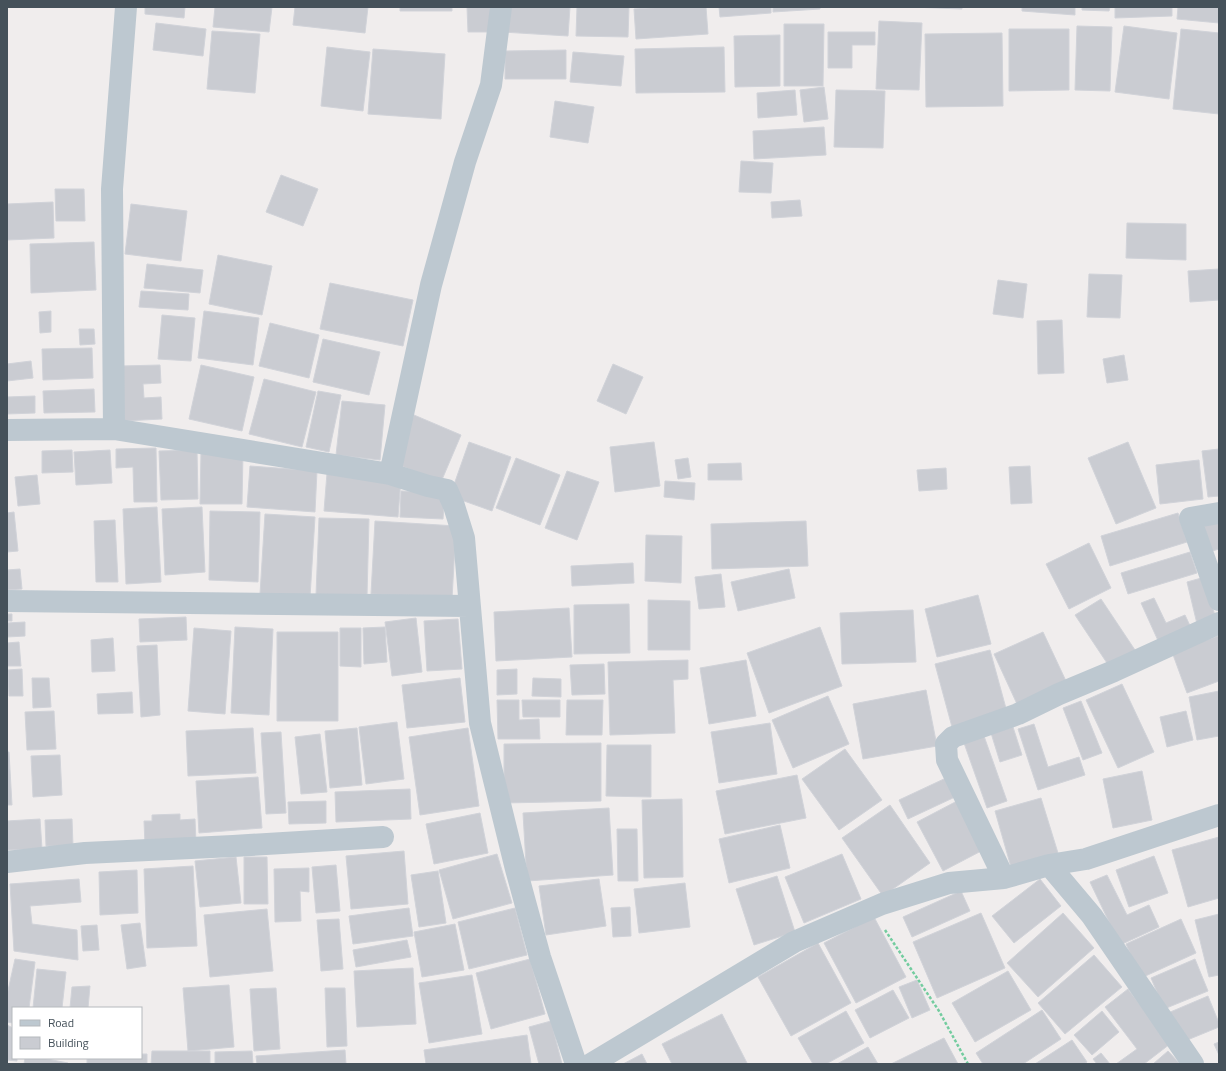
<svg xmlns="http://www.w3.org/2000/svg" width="1226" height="1071" font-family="'Titillium Web',sans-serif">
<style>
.building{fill:#caccd2;stroke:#d1d3d9}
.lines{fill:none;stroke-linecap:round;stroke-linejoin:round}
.path{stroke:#73cc9f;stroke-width:2.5;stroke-dasharray:3 2;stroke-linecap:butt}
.street{stroke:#bdc8d0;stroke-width:22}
</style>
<rect width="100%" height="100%" fill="#f0eded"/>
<path class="building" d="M145,7H185L184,18L145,14Z
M215,7H272L269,32L213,27Z
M295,7H368L365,33L293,25Z
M400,7H452V11H400Z
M467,7H490L491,32H468Z
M504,7H570L568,36L502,32Z
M577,7H629L628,37L576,36Z
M664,7H706L708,34L636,39L634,9Z
M719,7H771V13L720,17Z
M773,7H820V9L773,12Z
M912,7H962V9Z
M1022,7H1075V15L1022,11Z
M1082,7H1110L1109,11L1082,10Z
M1115,7H1172V16L1115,18Z
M1178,7H1219V23L1177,19Z
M879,21L922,23L919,90L876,89Z
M156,23L206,29L203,56L153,50Z
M784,24H824L823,86H784Z
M1077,26L1112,27L1110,91L1075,90Z
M1124,26L1177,33L1169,99L1115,92Z
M1009,29H1069V90L1009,91Z
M1181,29L1219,33V114L1173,109Z
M212,31L260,34L255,93L207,89Z
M828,32H875V45H852V68H828Z
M1002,33L1003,106L926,107L925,34Z
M780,35V86L735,87L734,36Z
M327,47L370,52L363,111L321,106Z
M724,47L725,92L636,93L635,49Z
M373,49L445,54L441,119L368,114Z
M566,50V79H505V51Z
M573,52L624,56L621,86L570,82Z
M824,87L828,119L804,122L800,90Z
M795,90L797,115L758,118L757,93Z
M836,90L885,91L883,148L834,147Z
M555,101L594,107L588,143L550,137Z
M824,127L826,155L754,159L753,131Z
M741,161L773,163L771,193L739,192Z
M281,175L318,189L303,226L266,212Z
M55,189H84L85,221H56Z
M800,200L802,216L772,218L771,202Z
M53,202L54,238L7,240V204Z
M131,204L187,211L181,261L125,254Z
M1127,223L1186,224V260L1126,258Z
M94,242L96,290L31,293L30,244Z
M218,255L272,266L262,315L209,304Z
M147,264L203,270L200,293L144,288Z
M1219,269V300L1190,302L1188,271Z
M1089,274L1122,275L1120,318L1087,317Z
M998,280L1027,284L1023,318L993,314Z
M330,283L413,300L403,346L320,329Z
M141,291L189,294L188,310L139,307Z
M51,311V332L40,333L39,312Z
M204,311L259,318L253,365L198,358Z
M162,315L195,318L191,361L158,359Z
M1062,320L1064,373L1038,374L1037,321Z
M270,323L319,335L309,378L259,366Z
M79,329H94L95,344L80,345Z
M323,339L380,352L369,395L313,382Z
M92,348L93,378L43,380L42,349Z
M1124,355L1128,380L1107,383L1103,359Z
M31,361L33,378L7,381V364Z
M613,364L643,377L626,414L597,401Z
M160,365L161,383L143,384L144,398L161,397L162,419L123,421L121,366Z
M201,365L254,377L242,431L189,419Z
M264,379L316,392L302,447L249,434Z
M94,389L95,412L44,413L43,391Z
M318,391L341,395L329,452L306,447Z
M35,396V413L7,414V397Z
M342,401L385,405L380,460L336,455Z
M414,415L461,435L441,482L394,463Z
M469,442L511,457L492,511L450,496Z
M654,442L660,486L615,492L610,447Z
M1128,442L1156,508L1116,524L1088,458Z
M156,448L157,502H134L133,467L116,468V449Z
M1219,449V496L1208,497L1202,451Z
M72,450L73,472L42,473V451Z
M110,450L112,483L76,485L74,452Z
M197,450L198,499L161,500L159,451Z
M201,452H243L242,504H200Z
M516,458L560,475L540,525L496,508Z
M688,458L691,477L678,479L675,460Z
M1199,460L1203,499L1160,504L1156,465Z
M741,463L742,480H708V464Z
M250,466L317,471L315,512L247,507Z
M1030,466L1032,503L1011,504L1009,467Z
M946,468L947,489L919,491L917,470Z
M567,471L599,482L577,540L545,528Z
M327,473L401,479L398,517L324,511Z
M37,475L40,504L18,506L15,477Z
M665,481L695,483L694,500L664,497Z
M401,491L445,493L443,519L400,517Z
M157,507L161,582L126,584L123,509Z
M202,507L205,572L165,575L162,509Z
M210,511L260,512L258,582L209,580Z
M14,512L18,551L7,552V513Z
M1178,513L1187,542L1110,566L1101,536Z
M265,514L315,517L310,597L260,594Z
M319,518L369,519L367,596L316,595Z
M115,520L118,582H96L94,521Z
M1219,520V549L1209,552L1201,525Z
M375,521L456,526L452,599L371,594Z
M806,521L808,566L712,569L711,524Z
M646,535L682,536L681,583L645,581Z
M1089,543L1111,588L1069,609L1046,564Z
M1190,552L1197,573L1128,594L1121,573Z
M633,563L634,583L572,586L571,566Z
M20,569L22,589L7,590V570Z
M789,569L795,598L738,611L731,582Z
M721,574L725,607L699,609L695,577Z
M1205,577L1217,624L1198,628L1187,582Z
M978,595L991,644L937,657L925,609Z
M1154,598L1166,623L1185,615L1192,630L1160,645L1141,603Z
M1101,599L1135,650L1109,666L1075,615Z
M648,600L690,601V650H648Z
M629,604L630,653L574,654V605Z
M569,608L572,657L496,661L494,612Z
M913,610L916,662L842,664L840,613Z
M7,614H12V621H7Z
M186,617L187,640L140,642L139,619Z
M416,618L422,672L392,676L385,622Z
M458,619L462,669L427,671L424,621Z
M25,622V636L7,637V623Z
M235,627L273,629L269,715L231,713Z
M385,627L387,662L364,664L363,628Z
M820,627L842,686L769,713L747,653Z
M194,628L231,631L225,714L188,711Z
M340,628H361V667L340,666Z
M277,632H338V721H277Z
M1043,632L1066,681L1017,704L994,654Z
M1218,636L1219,640V681L1187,693L1172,652Z
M113,638L115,671L92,672L91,640Z
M19,642L21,666H7V643Z
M157,645L160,715L141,717L137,646Z
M990,650L1007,712L952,727L935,664Z
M688,660V679L673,680L675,733L610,735L608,662Z
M746,660L756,716L709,724L700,668Z
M604,664L605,694L572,695L570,665Z
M22,669L23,696H9L8,670Z
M517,669V694L497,695V670Z
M32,678H49L51,707L33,708Z
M460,678L465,722L407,728L402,685Z
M533,678L561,679V697L532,696Z
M1122,684L1154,752L1118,768L1086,700Z
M926,690L937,746L863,759L853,704Z
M1219,691V736L1197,740L1189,697Z
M132,692L133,713L98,714L97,694Z
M828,696L849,744L793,768L772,720Z
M497,700H519V720L539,719L540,739H498Z
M522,700H560V717H523Z
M567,700H603L602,735H566Z
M1081,701L1102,753L1083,760L1063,708Z
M54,711L56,749L27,750L25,712Z
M1186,711L1193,740L1167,747L1160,717Z
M397,722L404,779L366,784L359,727Z
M770,723L777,774L719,783L711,732Z
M1034,724L1048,767L1079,757L1085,775L1038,790L1018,729Z
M1013,727L1022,755L1000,762L991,733Z
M253,728L256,773L188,776L186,731Z
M357,728L362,785L330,788L325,731Z
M468,728L479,806L420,815L409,737Z
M281,732L286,813L266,814L261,733Z
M320,734L327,792L301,794L295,737Z
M984,736L1007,801L987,808L964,743Z
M601,743V801L504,803V744Z
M607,745H651V797L606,796Z
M845,749L882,800L839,830L802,779Z
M7,752H9L12,805H7Z
M60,755L62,795L33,797L31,756Z
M1142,771L1152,820L1113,828L1103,779Z
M797,775L806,818L725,834L716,791Z
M258,777L262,828L199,833L196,781Z
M946,778L955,797L908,819L899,800Z
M410,789L411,819L336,822L335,792Z
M1041,798L1058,853L1011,867L995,811Z
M682,799L683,877L644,878L642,800Z
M959,800L985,849L943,871L917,822Z
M326,801V823L289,824L288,802Z
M890,805L930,863L883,896L842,838Z
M609,808L613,875L527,881L523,813Z
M480,813L488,853L434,864L426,824Z
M180,814V820L195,819L196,843L145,845L144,821H152V815Z
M40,819L42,849L7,850V821Z
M72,819L73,846H46L45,820Z
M780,825L790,868L729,883L719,839Z
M617,829H637L638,881H618Z
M1219,837V898L1188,907L1172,850Z
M404,851L408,904L351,909L346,856Z
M497,854L512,903L453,919L439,870Z
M842,854L861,899L804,923L785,877Z
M1154,856L1168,893L1129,907L1116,870Z
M236,857L241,903L200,907L195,861Z
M244,857H267L268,904H244Z
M336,865L340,911L316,913L312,867Z
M193,866L197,946L147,948L144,869Z
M309,868V892L300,891L301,921L275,922L274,869Z
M137,870L138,913L100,915L99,872Z
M438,871L446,923L419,927L411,875Z
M1107,875L1127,915L1149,905L1159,927L1120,945L1090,882Z
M777,876L795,932L754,945L736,889Z
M79,879L81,902L30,906L32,924L77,930L78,960L14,951L10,884Z
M599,879L606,926L546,935L539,886Z
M1040,879L1061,906L1014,943L992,916Z
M685,883L690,927L639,933L634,889Z
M961,891L970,911L912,937L903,917Z
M630,907L631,936L613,937L611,908Z
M409,908L413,936L353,944L349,916Z
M515,908L527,955L469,969L458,922Z
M267,909L273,971L210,977L204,915Z
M981,913L1005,968L937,998L913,942Z
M1063,913L1094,948L1038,997L1007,963Z
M1219,914V975L1209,977L1195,920Z
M874,917L906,977L856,1003L824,943Z
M339,919L343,969L321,971L317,920Z
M1181,919L1196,953L1141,978L1126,944Z
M140,923L146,966L127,969L121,925Z
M455,924L464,970L422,977L414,932Z
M97,925L99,950L83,951L81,926Z
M407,940L411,957L356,967L353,950Z
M818,943L851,1003L791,1036L758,977Z
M1094,955L1122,987L1065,1034L1038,1003Z
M15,959L35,962L29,1008H13V1023L7,1022V995Z
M530,959L545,1014L491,1029L476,973Z
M1195,959L1208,991L1164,1009L1151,978Z
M413,968L416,1024L357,1027L354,971Z
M37,969L66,972L62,1008H33Z
M1008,971L1031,1010L975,1042L952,1003Z
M472,975L482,1034L429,1043L419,983Z
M917,980L930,1010L912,1018L899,987Z
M229,985L234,1047L188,1051L183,988Z
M90,986L88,1008H70L72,987Z
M276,988L280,1049L254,1051L250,989Z
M325,988H345L347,1046L327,1047Z
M1128,989L1170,1044L1144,1064H1116L1137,1049L1105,1007Z
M893,990L909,1018L870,1038L855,1010Z
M1208,996L1219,1023V1027L1180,1043L1168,1013Z
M1042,1010L1061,1039L1023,1064H983L976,1053Z
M846,1011L864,1043L826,1064H813L798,1038Z
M1102,1011L1119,1032L1092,1055L1074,1035Z
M722,1014L747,1063L745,1064H672L662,1044Z
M551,1021L562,1064H539L529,1027Z
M7,1025L13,1028V1058H17V1061L7,1060Z
M527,1035L531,1064H426L424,1050Z
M944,1038L958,1064H891Z
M1072,1040L1087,1062L1084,1064H1035Z
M1219,1042V1055L1214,1044Z
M868,1047L878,1064H837Z
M345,1050L346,1064H257L256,1056Z
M152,1051H210V1064H151Z
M252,1051L253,1064H215V1052Z
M1168,1051L1180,1064H1153Z
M1101,1053L1110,1064H1097L1093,1059Z
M141,1054H147V1064H87V1058H141Z
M642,1054L647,1064H623Z
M25,1058H42L68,1063V1064H24Z"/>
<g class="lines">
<path class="path" d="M885,930L939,1011L968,1064"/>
<path class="street" d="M114,429L112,189L126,7
M7,430L114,429L390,474L428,486L447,490L454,506L464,538L480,723L516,869L540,957L576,1064
M390,474L431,285L465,162L491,85L501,7
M1219,513L1190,518L1219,600
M7,601L469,606
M7,862L85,853L233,846L383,837
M1049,865L1092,916L1193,1064
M1004,878L947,760L946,744L953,737L1018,714L1059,694L1114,671L1219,623
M591,1064L794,942L882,904L949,883L1004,878L1049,865L1086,859L1219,815"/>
</g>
<rect width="1226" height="1071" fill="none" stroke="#45515a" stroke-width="16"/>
<rect x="12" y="1007" width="130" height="52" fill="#ffffff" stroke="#b5b9bd"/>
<rect x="20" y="1020" width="20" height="6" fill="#bdc8d0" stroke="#b5b9bd"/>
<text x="48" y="1027" font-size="12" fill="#45515a">Road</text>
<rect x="20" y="1037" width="20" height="12" fill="#caccd2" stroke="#b5b9bd"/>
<text x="48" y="1047" font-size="12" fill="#45515a">Building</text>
</svg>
